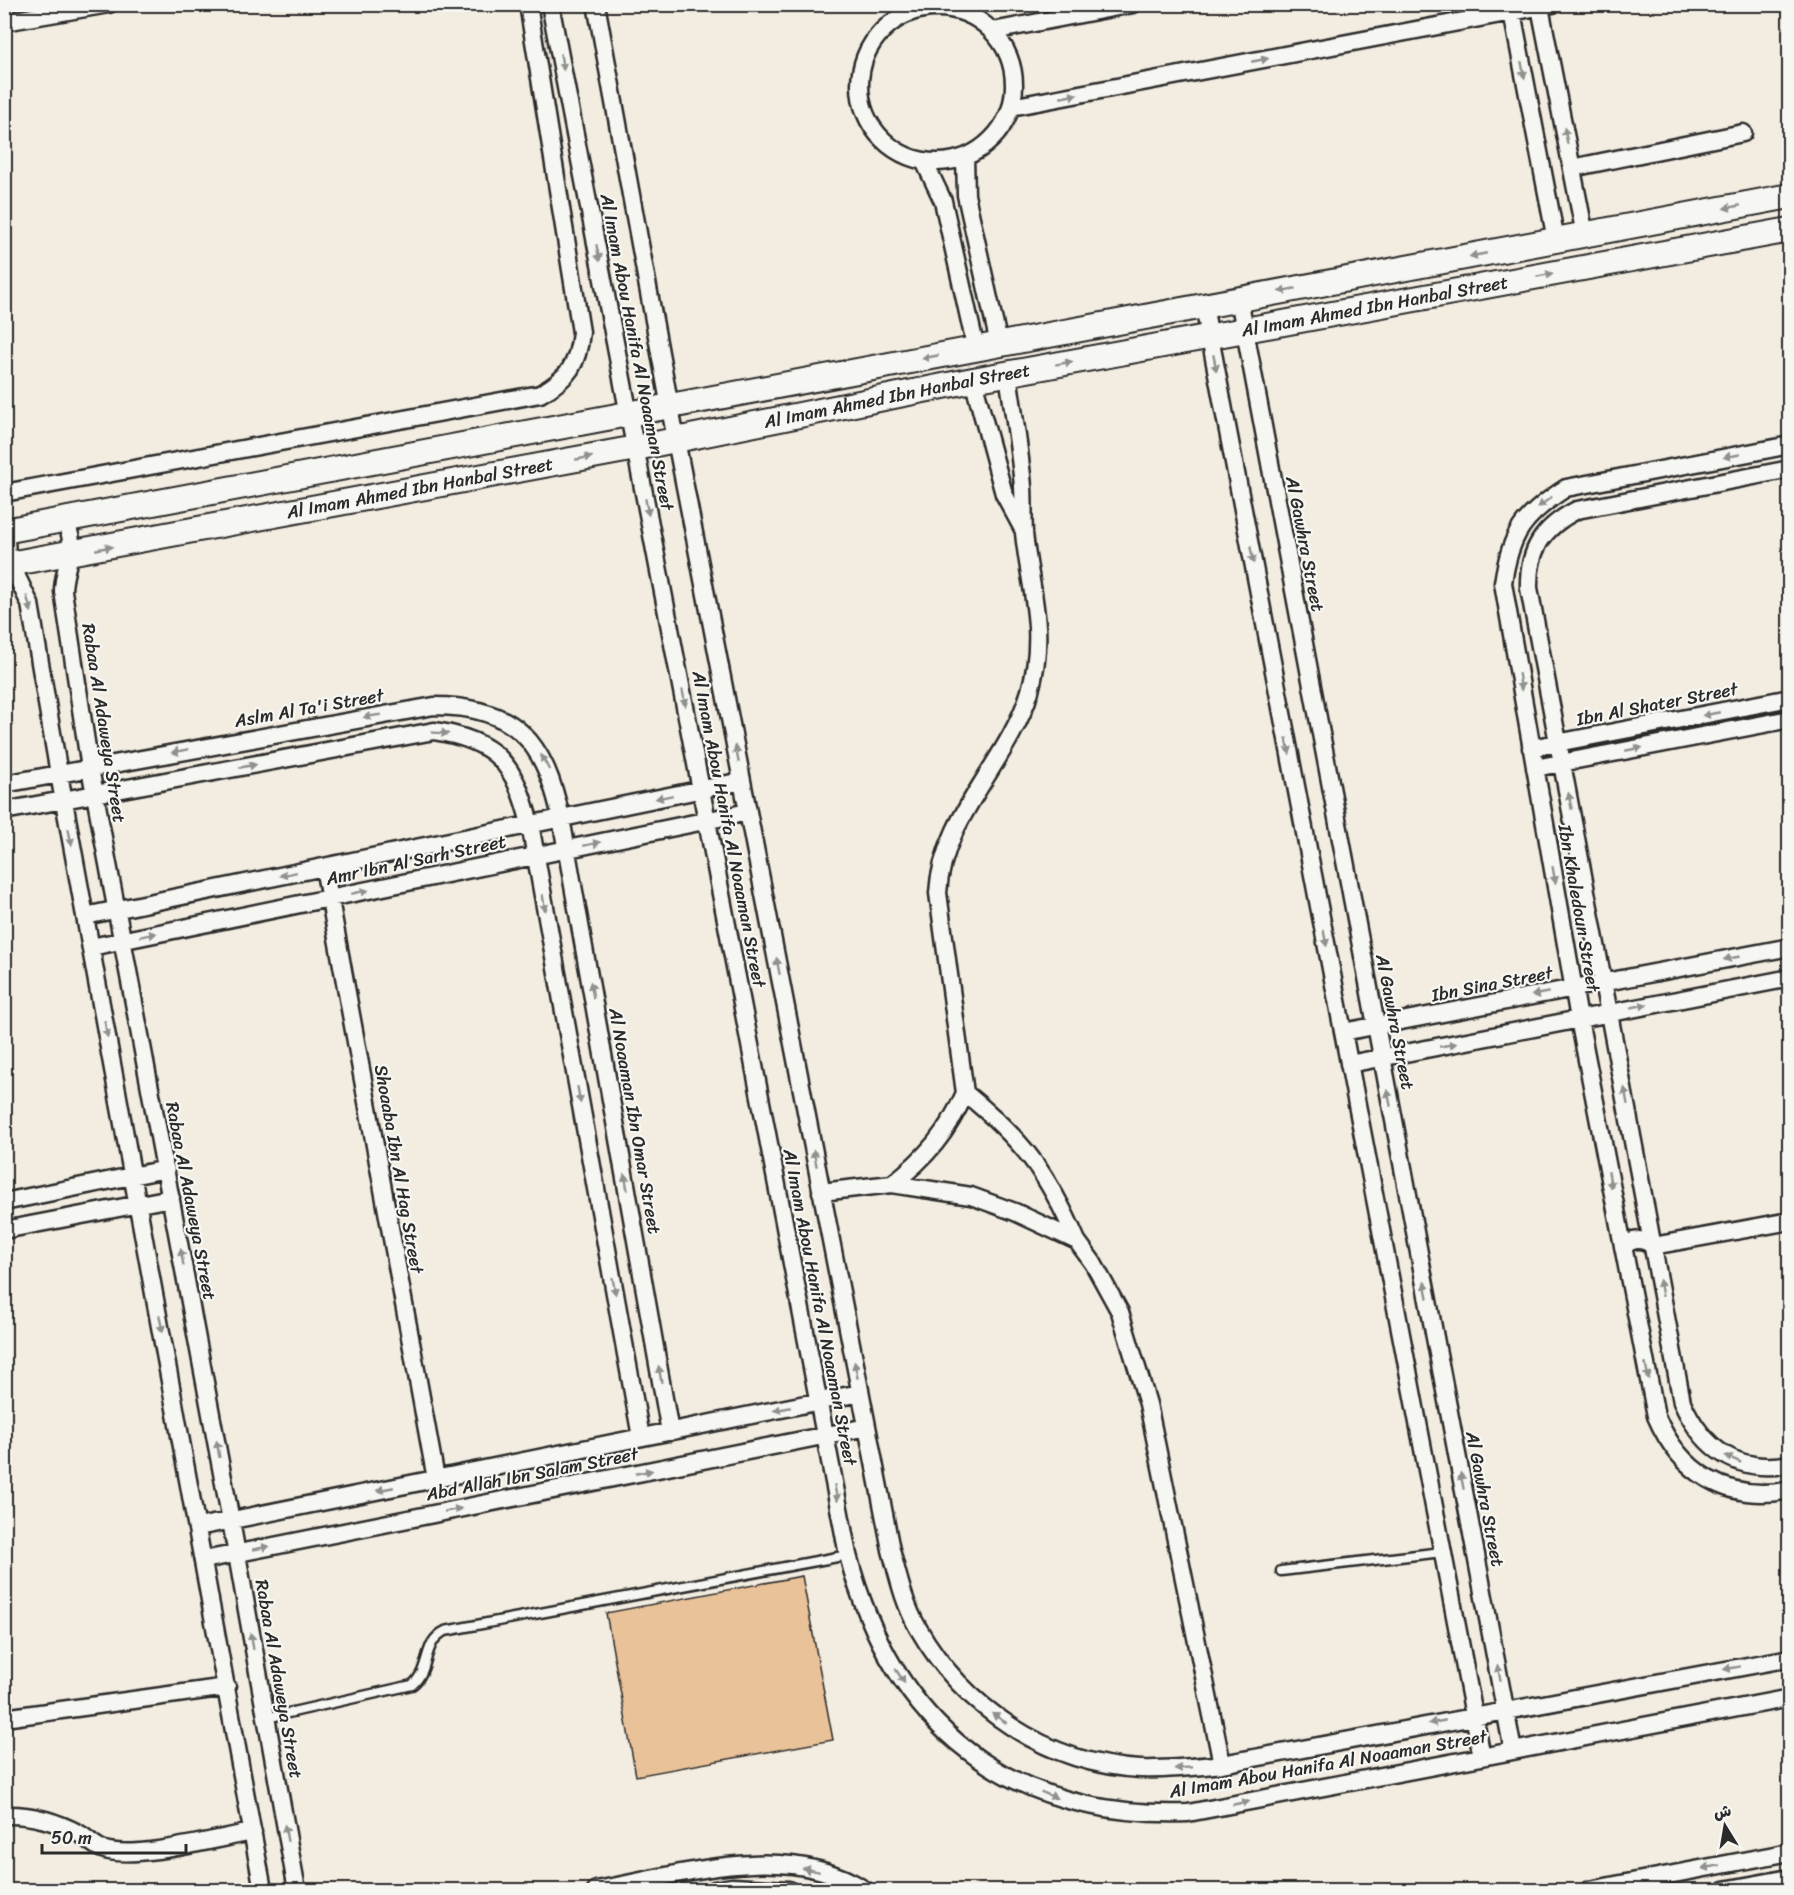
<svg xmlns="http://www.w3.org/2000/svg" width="1794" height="1895" font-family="Sriracha,'Playpen Sans Arabic',sans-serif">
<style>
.building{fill:#e9c299;stroke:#2b2b2b;stroke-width:1.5}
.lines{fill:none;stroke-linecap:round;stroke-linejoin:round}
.lane-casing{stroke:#2b2b2b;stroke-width:13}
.street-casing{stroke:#2b2b2b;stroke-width:21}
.secondary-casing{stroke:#2b2b2b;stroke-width:28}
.lane{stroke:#f6f6f2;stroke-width:8}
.street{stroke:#f6f6f2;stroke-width:16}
.secondary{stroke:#f6f6f2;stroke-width:24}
.oneway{fill:#90908e}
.labels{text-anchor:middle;stroke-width:4.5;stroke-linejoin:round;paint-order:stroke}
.street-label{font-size:18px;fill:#2b2b2b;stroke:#f6f6f2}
</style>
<rect width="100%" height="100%" fill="#f3ece0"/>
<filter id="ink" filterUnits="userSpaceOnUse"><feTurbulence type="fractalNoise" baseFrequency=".0167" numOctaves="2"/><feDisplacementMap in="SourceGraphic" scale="12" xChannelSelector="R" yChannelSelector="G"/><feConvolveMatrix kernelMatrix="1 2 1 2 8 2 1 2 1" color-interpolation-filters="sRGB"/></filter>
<g filter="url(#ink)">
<path class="building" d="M802,1576L833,1740L636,1776L606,1613Z"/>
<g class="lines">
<g class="lane-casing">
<path id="lane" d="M1281,1571L1442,1552
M266,1718L412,1685C431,1670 422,1642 445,1631L848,1555"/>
</g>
<g class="street-casing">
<path id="street" d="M550,4L848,1555C893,1727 1009,1819 1188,1813L1790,1698
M596,4L676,440L891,1550C898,1576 904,1604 918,1628C963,1707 1047,1764 1140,1769C1167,1770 1194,1767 1222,1764L1790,1658
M1540,7L1585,235
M860 85a77 77 0 1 1 154 0a77 77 0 1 1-154 0Z
M1512,12L1556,240
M4,22L109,4
M993,31L1133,4
M1011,107L1553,4
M965,157L966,195L999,344
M924,161L943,201L976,349
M1572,168L1743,133
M1239,299L1513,1751
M1204,306L1482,1757
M973,380L1004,494L1024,531
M1790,445L1566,488C1524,515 1510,533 1503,583L1579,1019L1656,1416C1680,1472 1726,1503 1790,1490
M1790,469L1577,510C1543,527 1528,550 1529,588L1682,1402C1703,1449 1737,1474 1790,1464
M4,493L540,394C569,378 578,364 581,332L528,4
M63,521C81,542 63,566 63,591L90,768L231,1521L297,1890
M9,530L6,539L7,556L30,604L59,774L263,1890
M1531,748L1790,698
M1535,768L1790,719
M4,784L434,706C516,706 545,742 561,818L670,1432
M4,811L434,731C497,740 515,765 530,824L641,1437
M324,867L436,1479
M85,916L742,781
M91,947L748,812
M1343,1032L1790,947
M1349,1064L1790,978
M965,1093C1022,1139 1048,1173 1077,1241
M892,1184C926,1158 948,1132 965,1093L938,893C942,817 1009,762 1030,691C1047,630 1030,591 1024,533C1023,517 1024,502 1023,487C1020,449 1013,411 1008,374
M821,1192L892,1184L971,1196L1015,1212L1077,1241L1093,1263L1120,1312L1148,1404L1222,1764
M4,1202L166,1169
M4,1230L171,1198
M1623,1247C1633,1238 1643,1238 1653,1246L1790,1221
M198,1527L860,1393
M204,1560L867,1427
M4,1718L227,1687
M4,1815C31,1814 56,1821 80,1834C87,1838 94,1846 102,1849C132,1861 218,1838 253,1832
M596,1890C681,1875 786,1839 865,1890
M714,1890L732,1887L789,1890
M1589,1890L1790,1852
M1724,1890L1790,1878"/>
</g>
<g class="secondary-casing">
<g id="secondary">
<path d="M4,531L1790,196"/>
<path id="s1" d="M4,565L636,448L973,380L1790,230"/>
</g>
</g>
<use href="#lane" class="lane"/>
<use href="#street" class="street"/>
<use href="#secondary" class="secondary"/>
</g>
<defs><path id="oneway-solid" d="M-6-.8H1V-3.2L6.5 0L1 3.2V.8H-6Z" transform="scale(1.5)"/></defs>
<g class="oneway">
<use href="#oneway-solid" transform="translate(1260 60) rotate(-11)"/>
<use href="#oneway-solid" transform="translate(562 62) rotate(79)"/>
<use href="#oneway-solid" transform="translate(1523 70) rotate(79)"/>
<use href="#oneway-solid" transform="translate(1069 96) rotate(-11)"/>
<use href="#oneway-solid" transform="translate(1566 136) rotate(-101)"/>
<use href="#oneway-solid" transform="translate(1732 207) rotate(169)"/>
<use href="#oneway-solid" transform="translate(598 253) rotate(79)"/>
<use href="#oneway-solid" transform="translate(1478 255) rotate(169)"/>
<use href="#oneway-solid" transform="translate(1545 275) rotate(-10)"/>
<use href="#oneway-solid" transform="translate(1287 290) rotate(169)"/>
<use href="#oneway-solid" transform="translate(930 357) rotate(169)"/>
<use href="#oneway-solid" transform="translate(1064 363) rotate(-10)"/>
<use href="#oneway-solid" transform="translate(1215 363) rotate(79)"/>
<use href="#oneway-solid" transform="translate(1732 456) rotate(169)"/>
<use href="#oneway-solid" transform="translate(584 458) rotate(-11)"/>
<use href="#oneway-solid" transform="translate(1545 502) rotate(143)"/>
<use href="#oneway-solid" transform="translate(647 507) rotate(79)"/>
<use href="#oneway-solid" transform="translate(104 548) rotate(-11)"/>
<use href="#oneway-solid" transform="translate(1252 555) rotate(79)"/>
<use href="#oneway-solid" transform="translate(29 604) rotate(74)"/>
<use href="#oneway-solid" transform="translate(1520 682) rotate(81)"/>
<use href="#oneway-solid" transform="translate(684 698) rotate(79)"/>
<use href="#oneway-solid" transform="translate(1711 714) rotate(169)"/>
<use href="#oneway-solid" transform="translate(372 716) rotate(171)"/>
<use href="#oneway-solid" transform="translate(440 733) rotate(4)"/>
<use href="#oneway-solid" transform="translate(1288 746) rotate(79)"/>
<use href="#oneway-solid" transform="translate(1634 749) rotate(-11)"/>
<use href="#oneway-solid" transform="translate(180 751) rotate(169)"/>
<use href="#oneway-solid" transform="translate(737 754) rotate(-101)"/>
<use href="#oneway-solid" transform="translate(545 762) rotate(-118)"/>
<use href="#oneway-solid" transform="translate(248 766) rotate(-11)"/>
<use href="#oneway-solid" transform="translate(664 797) rotate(168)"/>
<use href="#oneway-solid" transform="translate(1570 801) rotate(-101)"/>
<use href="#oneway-solid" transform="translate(70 837) rotate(79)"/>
<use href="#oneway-solid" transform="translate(592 844) rotate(-12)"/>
<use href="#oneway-solid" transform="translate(288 874) rotate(168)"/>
<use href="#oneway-solid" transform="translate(1554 875) rotate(80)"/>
<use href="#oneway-solid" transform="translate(360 892) rotate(-12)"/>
<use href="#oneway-solid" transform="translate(544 903) rotate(80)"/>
<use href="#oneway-solid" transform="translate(148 935) rotate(-12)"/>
<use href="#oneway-solid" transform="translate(1325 938) rotate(79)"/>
<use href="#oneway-solid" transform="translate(1732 958) rotate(169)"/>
<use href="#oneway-solid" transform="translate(778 966) rotate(-101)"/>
<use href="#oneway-solid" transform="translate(592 990) rotate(-100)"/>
<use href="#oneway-solid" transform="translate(1540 994) rotate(169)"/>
<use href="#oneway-solid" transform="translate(1639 1006) rotate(-10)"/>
<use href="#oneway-solid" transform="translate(106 1029) rotate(80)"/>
<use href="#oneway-solid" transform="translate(1448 1045) rotate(-11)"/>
<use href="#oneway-solid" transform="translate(579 1095) rotate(80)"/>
<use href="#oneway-solid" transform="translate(1626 1096) rotate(-100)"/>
<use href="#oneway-solid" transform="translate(1389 1098) rotate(-101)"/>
<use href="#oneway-solid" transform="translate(815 1158) rotate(-101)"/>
<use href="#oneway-solid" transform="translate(1610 1180) rotate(79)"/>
<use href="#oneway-solid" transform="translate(626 1182) rotate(-100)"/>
<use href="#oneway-solid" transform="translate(182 1257) rotate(-100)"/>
<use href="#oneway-solid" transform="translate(614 1286) rotate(80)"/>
<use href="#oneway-solid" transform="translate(1661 1288) rotate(-100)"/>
<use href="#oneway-solid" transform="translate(1426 1290) rotate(-101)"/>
<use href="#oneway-solid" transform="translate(161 1324) rotate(79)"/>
<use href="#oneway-solid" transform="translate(856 1370) rotate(-101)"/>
<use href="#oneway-solid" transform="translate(1647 1371) rotate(79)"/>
<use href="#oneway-solid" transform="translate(660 1374) rotate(-100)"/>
<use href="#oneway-solid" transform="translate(782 1409) rotate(169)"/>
<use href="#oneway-solid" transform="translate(218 1449) rotate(-100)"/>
<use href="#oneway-solid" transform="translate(1733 1459) rotate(-156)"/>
<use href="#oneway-solid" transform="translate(644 1472) rotate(-11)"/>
<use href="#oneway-solid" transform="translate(1462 1481) rotate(-101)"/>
<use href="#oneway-solid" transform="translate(385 1489) rotate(169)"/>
<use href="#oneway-solid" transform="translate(836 1493) rotate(79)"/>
<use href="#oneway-solid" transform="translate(453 1510) rotate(-11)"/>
<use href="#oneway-solid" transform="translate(261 1548) rotate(-11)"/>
<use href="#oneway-solid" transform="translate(252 1641) rotate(-100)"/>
<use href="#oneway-solid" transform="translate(1732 1668) rotate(170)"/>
<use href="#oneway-solid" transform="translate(1499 1673) rotate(-101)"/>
<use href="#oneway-solid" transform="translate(900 1676) rotate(57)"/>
<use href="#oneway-solid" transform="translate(999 1718) rotate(-147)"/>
<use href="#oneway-solid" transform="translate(1437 1722) rotate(169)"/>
<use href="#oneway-solid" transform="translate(1183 1768) rotate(175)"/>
<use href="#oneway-solid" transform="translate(1049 1795) rotate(22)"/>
<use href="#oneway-solid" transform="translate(1241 1803) rotate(-11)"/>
<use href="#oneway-solid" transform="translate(286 1833) rotate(-100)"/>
<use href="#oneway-solid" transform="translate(1711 1867) rotate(169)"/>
<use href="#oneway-solid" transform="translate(811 1870) rotate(-168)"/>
</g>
</g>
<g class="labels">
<g class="street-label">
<text dy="6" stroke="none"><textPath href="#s1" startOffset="1395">Al Imam Ahmed Ibn Hanbal Street</textPath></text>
<text transform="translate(637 352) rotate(79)" y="6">Al Imam Abou Hanifa Al Noaaman Street</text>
<text dy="6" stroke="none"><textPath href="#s1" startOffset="909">Al Imam Ahmed Ibn Hanbal Street</textPath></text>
<text dy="6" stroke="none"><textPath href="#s1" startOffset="423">Al Imam Ahmed Ibn Hanbal Street</textPath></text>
<text transform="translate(1305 544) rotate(79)" y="6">Al Gawhra Street</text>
<text transform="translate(1657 704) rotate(-11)" y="6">Ibn Al Shater Street</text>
<text transform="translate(309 708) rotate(-10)" y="6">Aslm Al Ta'i Street</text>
<text transform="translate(104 723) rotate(81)" y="6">Rabaa Al Adaweya Street</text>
<text transform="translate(729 829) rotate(79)" y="6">Al Imam Abou Hanifa Al Noaaman Street</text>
<text transform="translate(416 860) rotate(-12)" y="6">Amr Ibn Al Sarh Street</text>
<text transform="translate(1579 908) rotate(80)" y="6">Ibn Khaledoun Street</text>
<text transform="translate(1492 984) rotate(-11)" y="6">Ibn Sina Street</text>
<text transform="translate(1395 1022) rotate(79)" y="6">Al Gawhra Street</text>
<text transform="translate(635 1121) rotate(80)" y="6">Al Noaaman Ibn Omar Street</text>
<text transform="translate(399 1169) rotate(80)" y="6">Shoaaba Ibn Al Hag Street</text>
<text transform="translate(191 1201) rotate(79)" y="6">Rabaa Al Adaweya Street</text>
<text transform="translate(820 1307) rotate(79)" y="6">Al Imam Abou Hanifa Al Noaaman Street</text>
<text transform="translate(532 1474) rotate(-11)" y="6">Abd Allah Ibn Salam Street</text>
<text transform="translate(1485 1499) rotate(79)" y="6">Al Gawhra Street</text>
<text transform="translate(279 1679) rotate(80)" y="6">Rabaa Al Adaweya Street</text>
<text transform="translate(1328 1764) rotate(-10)" y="6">Al Imam Abou Hanifa Al Noaaman Street</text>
</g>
</g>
<rect width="1794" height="1895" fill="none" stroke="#f6f6f2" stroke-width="24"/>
<rect x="12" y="12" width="1770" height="1871" fill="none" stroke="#2b2b2b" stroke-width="2" filter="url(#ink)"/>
<g transform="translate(1725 1826) rotate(349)" stroke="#f6f6f2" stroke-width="4.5" paint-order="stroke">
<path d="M0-4.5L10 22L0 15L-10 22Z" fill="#2b2b2b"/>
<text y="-9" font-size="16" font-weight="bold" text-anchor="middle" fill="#2b2b2b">ش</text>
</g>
<path d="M42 1844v9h144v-9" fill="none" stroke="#2b2b2b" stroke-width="3"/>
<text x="51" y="1844" font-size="18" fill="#2b2b2b" stroke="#f6f6f2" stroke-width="4.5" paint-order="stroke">50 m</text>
</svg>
